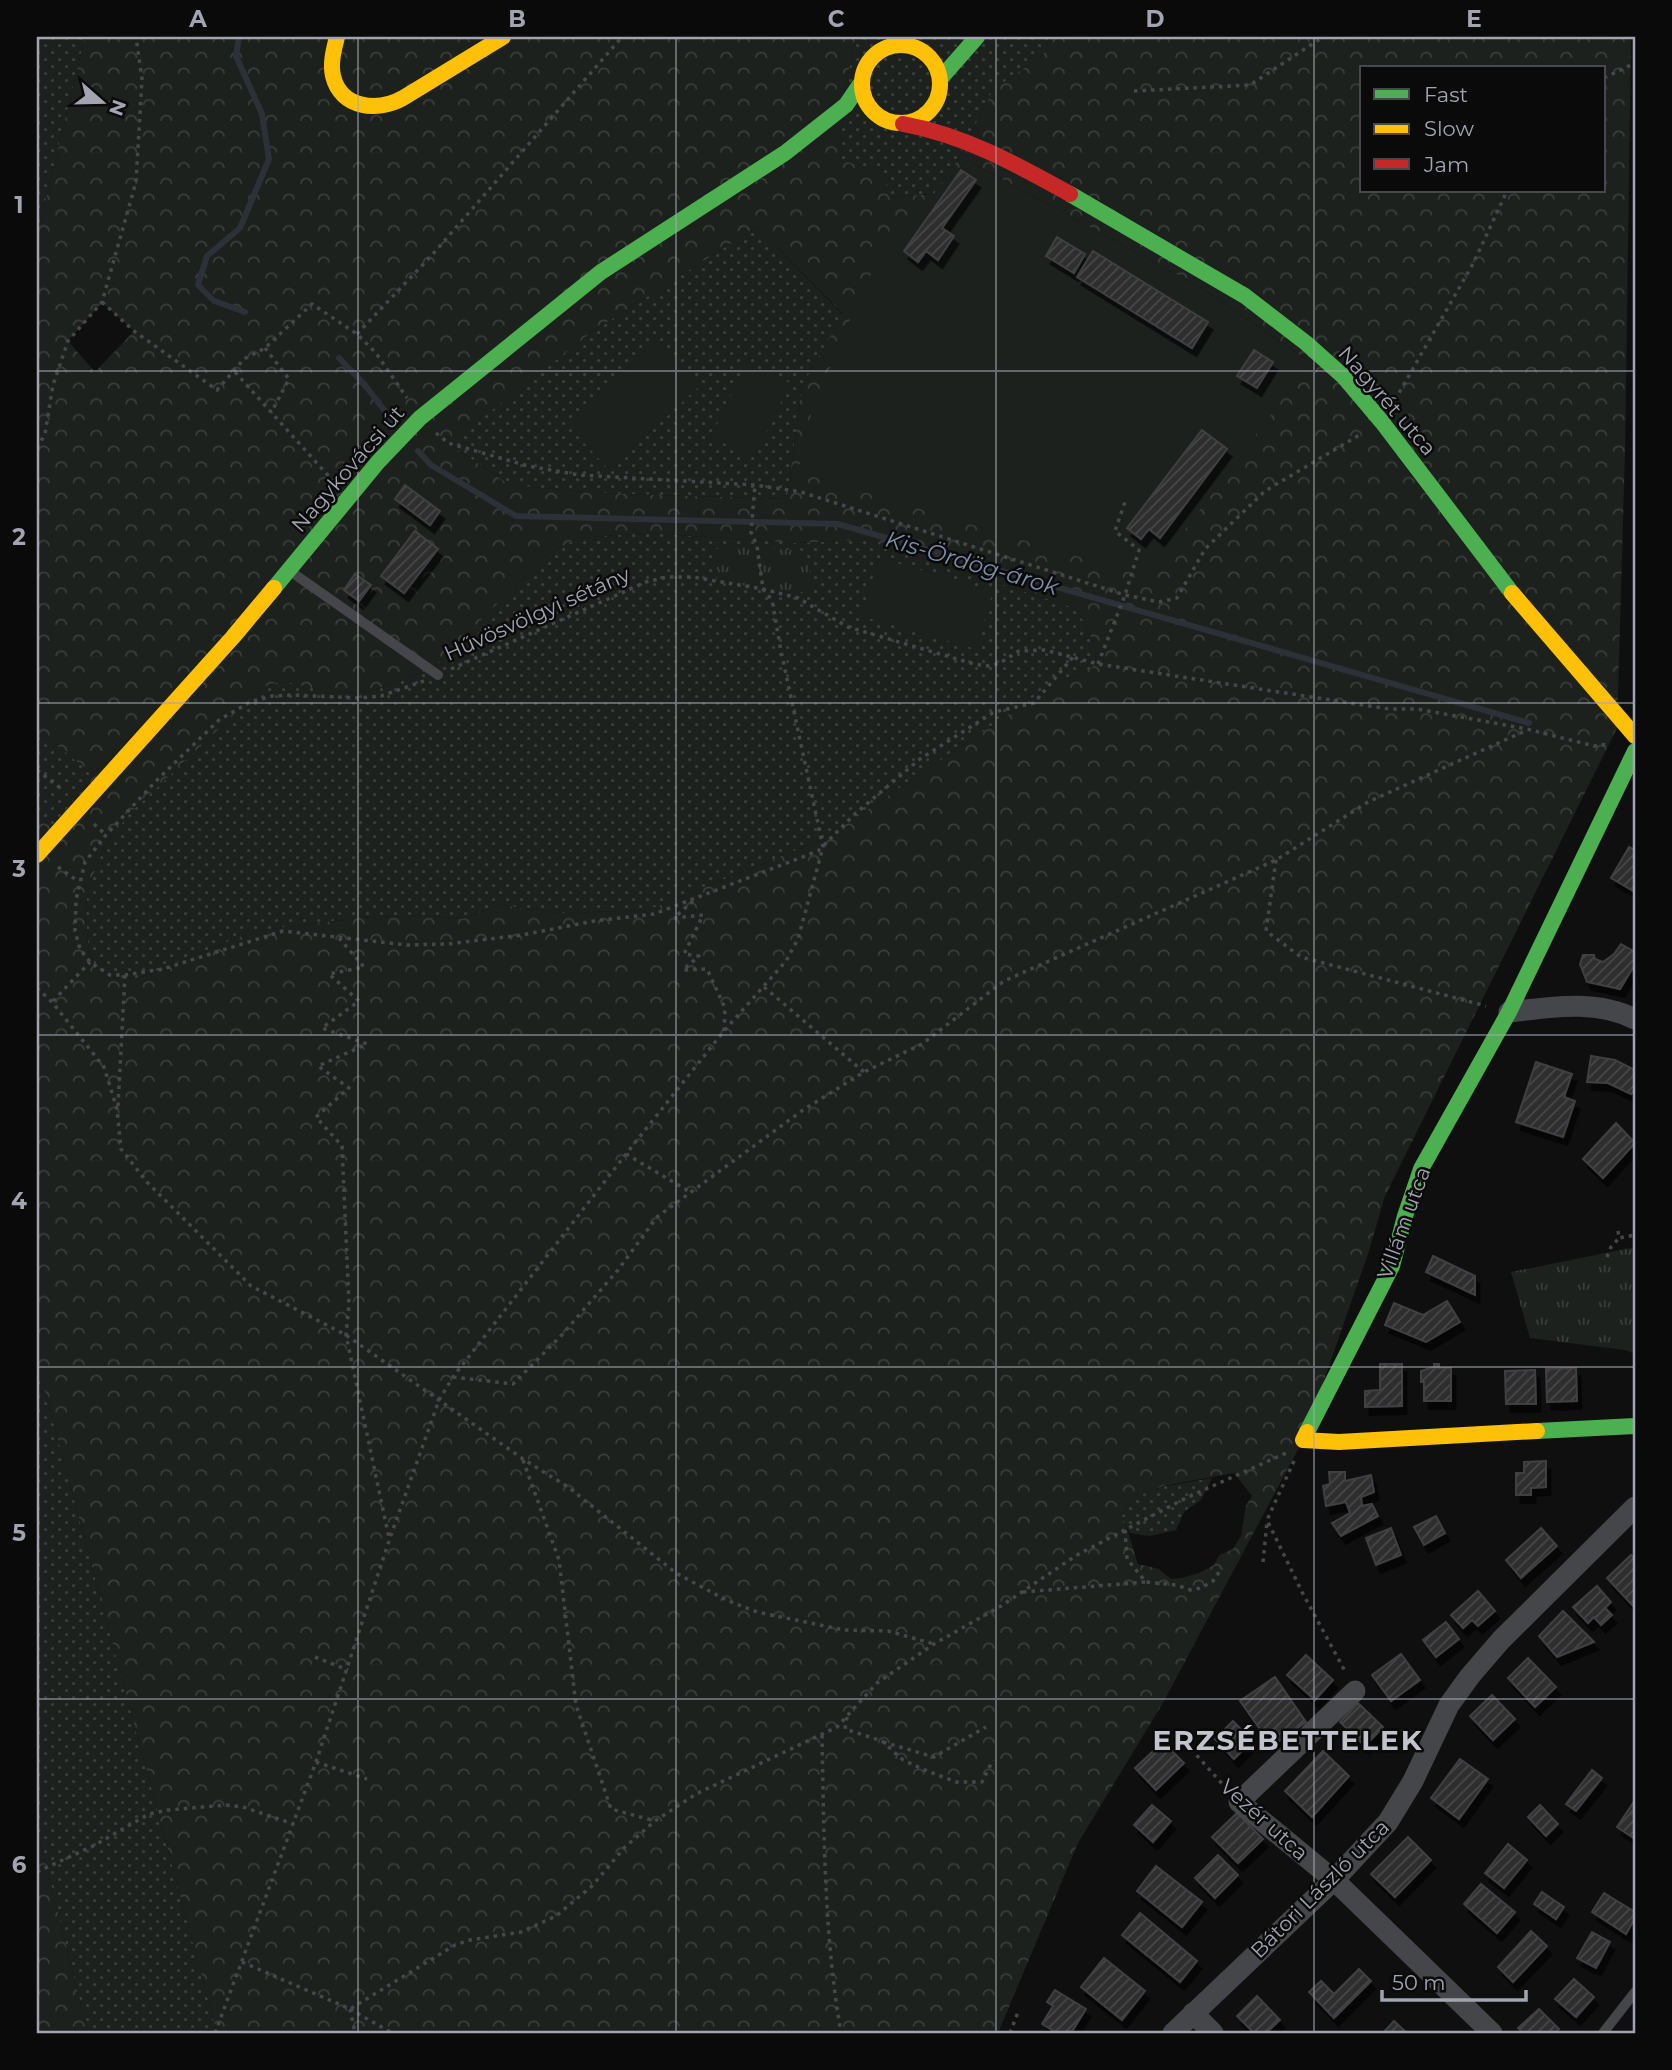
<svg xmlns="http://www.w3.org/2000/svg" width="1672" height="2070" font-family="Montserrat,sans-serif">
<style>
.grass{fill:url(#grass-dots)}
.forest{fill:url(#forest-crowns);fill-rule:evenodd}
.park{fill:url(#park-tufts)}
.pitch{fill:#1c211d}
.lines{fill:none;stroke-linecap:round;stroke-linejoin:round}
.stream{stroke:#2b3137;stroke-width:6}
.building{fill:url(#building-hatch);stroke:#3f4043;stroke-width:2;filter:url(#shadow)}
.path{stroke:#47474b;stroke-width:3.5;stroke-dasharray:3.5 5;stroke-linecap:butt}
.lane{stroke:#45464a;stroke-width:10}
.street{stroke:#45464a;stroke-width:21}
.fast{stroke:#4caf50;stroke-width:16}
.slow{stroke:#ffc107;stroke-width:16}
.jam{stroke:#c62828;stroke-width:16}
.grid{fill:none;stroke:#a2a5b0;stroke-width:2;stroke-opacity:0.55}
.labels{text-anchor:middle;stroke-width:5;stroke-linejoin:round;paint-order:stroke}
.street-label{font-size:21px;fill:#a2a5b0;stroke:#0a0a0b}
.water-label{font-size:23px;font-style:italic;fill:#7b8fa8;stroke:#0a0a0b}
.district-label{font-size:28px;font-weight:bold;letter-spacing:2px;fill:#c2c4cc;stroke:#0a0a0b}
.neatline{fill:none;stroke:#a2a5b0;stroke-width:2.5}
.grid-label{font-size:23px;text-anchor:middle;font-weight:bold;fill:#a2a5b0}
</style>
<defs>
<pattern id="grass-dots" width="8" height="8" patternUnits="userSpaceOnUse" patternTransform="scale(1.75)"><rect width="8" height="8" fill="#1c211d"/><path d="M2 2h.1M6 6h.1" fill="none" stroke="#3a3e3b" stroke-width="1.8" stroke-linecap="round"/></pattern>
<pattern id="forest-crowns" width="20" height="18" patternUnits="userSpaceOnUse" patternTransform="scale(1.75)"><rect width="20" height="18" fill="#1c211d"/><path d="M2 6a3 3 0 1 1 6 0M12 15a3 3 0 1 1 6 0" fill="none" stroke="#3a3e3b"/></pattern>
<pattern id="park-tufts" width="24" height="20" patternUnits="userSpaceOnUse" patternTransform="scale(1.75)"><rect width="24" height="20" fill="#1c211d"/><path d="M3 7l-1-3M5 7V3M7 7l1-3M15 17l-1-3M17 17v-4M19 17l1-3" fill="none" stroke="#3a3e3b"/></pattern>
<pattern id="building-hatch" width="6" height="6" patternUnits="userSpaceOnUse" patternTransform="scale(1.75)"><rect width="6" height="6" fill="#2d2d2e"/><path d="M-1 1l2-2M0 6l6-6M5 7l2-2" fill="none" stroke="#48484a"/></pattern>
<filter id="shadow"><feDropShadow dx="4.5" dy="8" stdDeviation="0" flood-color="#0009"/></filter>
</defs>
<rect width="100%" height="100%" fill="#0f0f10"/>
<path class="grass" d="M37,37H85L37,236Z
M856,37H1050L1043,55L993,90L958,159L934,194L888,197L884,174L841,161L843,99Z
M757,227L843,315L802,386L787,499L595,493L510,485L448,443L596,329Z
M647,533L796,543L866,540L1075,608C1083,619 1106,657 1090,669C1082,675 1068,677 1058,681L824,839L648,910L562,913L500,905L462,919L422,915L358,918L254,931L137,979L109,977L95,967L88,944L86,920L87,892L105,845L129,814L262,688L274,683L286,682L345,693L370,691L430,670L548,554L578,538Z
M37,737L49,738L94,776L52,827L37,812Z
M37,1361L217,2033H88L37,1829Z
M1212,1478L1201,1500L1184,1512L1176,1530L1150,1536L1130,1533L1121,1517L1134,1497L1161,1487Z"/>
<path class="forest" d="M85,37H856L843,99L841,160L884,174L889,197L934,194L958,159L993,90L1043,55L1050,37H1631L1625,452L1617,728L1385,1196L1368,1254L1303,1440L1164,1701L1078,1843L998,2033H217L37,1361V812L52,826L94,776L49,738L37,737V236ZM1362,68H1604V191H1362ZM967,160L1203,289L1310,362L935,194ZM757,227L843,314L802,386L787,499L595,493L510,485L449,444L596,329ZM102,303L134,331L95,372L68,341ZM647,533L796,543L866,540L1075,608C1083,619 1106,657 1090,669C1082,675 1068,677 1058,681L824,839L648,910L562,913L500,905L462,919L422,915L358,918L254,931L137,979L109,977L95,967L88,944L86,920L87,892L105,845L129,814L262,688L274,683L286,682L325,691L345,693L370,691L430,670L548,554L578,538ZM1234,1473L1252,1496L1246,1506L1241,1536L1233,1549L1219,1555L1214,1565L1199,1573L1182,1578L1171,1579L1159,1569L1138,1564C1132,1547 1130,1533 1121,1516L1134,1498L1163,1486Z
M37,1829L88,2033H37Z"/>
<path class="park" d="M729,545L806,551L814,588L792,595L717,580L714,550Z
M1635,1247V1354L1625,1350L1530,1338L1511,1272Z"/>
<path class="pitch" d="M967,160L1203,289L1310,362L1149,578L798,472L811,415L856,306L880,256L882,257L896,232Z
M657,341L699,387L608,469L566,423Z
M746,363L790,383L755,458L711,437Z
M879,558L993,591L976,649L861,616Z"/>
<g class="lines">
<path class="stream" d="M239,37L236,56L262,114L269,159L240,228L207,256L198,285L214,301L245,312
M339,358L365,385L394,423
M418,451L431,465L516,516L838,524L1529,723"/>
</g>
<path class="building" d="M961,170L976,180L942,228L954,236L938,260L926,251L918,262L904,251Z
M1057,237L1085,254L1074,273L1046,256Z
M1093,251L1208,322L1192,348L1077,277Z
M1254,350L1273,362L1257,388L1237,376Z
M1202,430L1227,449L1160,538L1149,529L1141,539L1127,528Z
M405,485L440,511L430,525L395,499Z
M415,531L438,549L404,593L381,576Z
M355,574L371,585L359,601L344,590Z
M1629,847L1635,850V892L1611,878Z
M1621,944L1635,952V964L1620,989L1587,982L1580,964L1583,955H1594L1595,959L1603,962L1614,954Z
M1591,1056L1615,1060L1635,1070V1089L1631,1094L1608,1083L1587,1082Z
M1536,1062L1572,1074L1564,1097L1575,1101L1563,1137L1516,1122Z
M1616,1123L1635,1143L1603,1178L1583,1159Z
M1433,1256L1475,1276V1295L1426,1272Z
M1447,1301L1460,1322L1426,1342L1385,1325L1394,1303L1423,1315Z
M1380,1364H1402V1406L1365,1407V1391L1380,1390Z
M1434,1364H1439V1368H1451V1401H1424V1382H1421V1371L1434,1367Z
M1576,1368L1577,1401L1547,1402L1546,1369Z
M1535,1370L1536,1404H1506L1505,1371Z
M1546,1461V1487L1531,1488V1495H1516V1473H1524V1462Z
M1329,1472H1345V1481L1371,1475L1374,1492L1361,1497L1362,1506L1372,1504L1378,1516L1341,1536L1332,1523L1350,1513L1346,1502L1326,1506L1323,1486L1330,1484Z
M1436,1516L1445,1533L1424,1545L1414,1527Z
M1391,1528L1401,1555L1376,1565L1366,1538Z
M1541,1528L1557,1546L1521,1578L1506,1560Z
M1631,1555L1635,1559V1603L1633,1606L1607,1578Z
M1597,1586L1611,1602L1605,1608L1612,1615L1601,1625L1594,1617L1588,1623L1573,1607Z
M1478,1591L1495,1611L1478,1626L1472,1620L1463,1628L1451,1615Z
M1563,1611L1594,1642L1557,1657L1539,1636Z
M1446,1622L1459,1639L1436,1657L1423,1640Z
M1401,1654L1420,1680L1391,1701L1372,1675Z
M1306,1655L1333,1680L1315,1700L1287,1675Z
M1528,1658L1556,1687L1535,1707L1508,1678Z
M1275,1677L1306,1722L1272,1746L1240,1701Z
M1492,1695L1515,1719L1493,1740L1470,1716Z
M1358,1703L1383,1727L1365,1746L1340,1722Z
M1233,1721L1252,1741L1234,1759L1215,1739Z
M1163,1742L1184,1763L1156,1790L1135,1768Z
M1323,1751L1349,1776L1312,1817L1285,1791Z
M1460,1759L1488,1779L1459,1819L1431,1798Z
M1592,1770L1602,1778L1576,1811L1566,1804Z
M1633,1803L1635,1805V1839L1617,1827Z
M1152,1805L1171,1821L1153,1842L1134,1825Z
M1540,1805L1558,1824L1546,1836L1528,1817Z
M1237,1813L1263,1839L1238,1863L1212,1837Z
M1408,1837L1431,1860L1395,1897L1371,1874Z
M1508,1844L1527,1860L1504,1888L1485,1873Z
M1218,1855L1238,1875L1215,1898L1195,1878Z
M1156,1866L1202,1902L1182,1927L1137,1891Z
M1481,1884L1515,1912L1497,1933L1464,1904Z
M1542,1892L1564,1907L1556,1919L1534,1904Z
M1604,1893L1635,1912V1918L1626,1934L1592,1912Z
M1140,1913L1197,1961L1180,1982L1122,1935Z
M1531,1931L1547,1946L1513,1982L1498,1967Z
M1592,1932L1610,1942L1596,1968L1577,1958Z
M1104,1958L1145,1991L1122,2020L1081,1987Z
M1359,1969L1371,1981L1334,2018L1309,1992L1321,1981L1334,1994Z
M1574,1979L1594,1997L1576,2017L1555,1999Z
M1055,1990L1086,2009L1071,2033H1057L1042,2024L1053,2006L1047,2002Z
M1257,1996L1280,2020L1266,2033H1254L1237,2016Z
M1539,2009L1559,2029L1555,2033H1523L1518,2028Z
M1394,2021L1407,2033H1383Z"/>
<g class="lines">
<path class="path" d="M1604,78L1635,63
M1134,91L1250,85L1323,37
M102,302L134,331L217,390L244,359L265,348L312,304L357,334L376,353L407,398
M357,334L432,255L622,37
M265,348L289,379L271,413
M235,372L333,481
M1395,400L1474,262L1507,191
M436,433L448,443L528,466L579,475L755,485L801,492L1125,595L1159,602L1177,598L1205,549L1265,491L1361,434
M37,448L45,434L53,385L68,341L102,302L136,182L142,79L136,37
M1098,664L1125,595L1139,550L1115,531L1126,499
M451,669L646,582L667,577H692L763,589L798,598L848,627L974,664L989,666L1000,663L1019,651L1045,650L1098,664L1389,709H1417L1527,729L1594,746L1610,744
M424,681L381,696L359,698L292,695L272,696L250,702L219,720L156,781L106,835L85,862L76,900L75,931L80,949L90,962L110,975H125L163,969L283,931L407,945L448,944L522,935L594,921L654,914L818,851L856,813L920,759L994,712L1034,703L1073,657
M37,770L63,790
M94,824L106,835
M1276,860L1266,931L1301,957L1486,1006
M58,867L79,882
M693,901L674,918L703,915L684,954L699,956L683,970L707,969L725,1008L724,1031
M339,938L364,967L329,974L359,1001L322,1028L367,1044L318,1066L349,1088L316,1117L342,1146L349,1305L346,1335L389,1538
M764,987L864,1072
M37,988L52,1002L104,1067L117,1109L121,1149L147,1182L251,1286L346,1335L523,1459L568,1487L676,1573L726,1600L757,1612L844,1630L888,1631L934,1644
M53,1001L90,962
M118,1106L125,975
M626,1154L690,1192
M1618,1231L1619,1238L1635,1235
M1607,1257L1611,1247L1619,1238
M453,1377L513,1384L560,1337L618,1270L657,1217L803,1110L864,1072L922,1044L1004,981L1276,860L1368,802L1527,730
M523,1460L559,1560L576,1705L611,1809L655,1821
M1294,1461L1267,1520L1302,1592L1346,1673
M1125,1530L1127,1559L1146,1582L1176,1585L1191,1590L1201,1588L1213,1581L1222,1568
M1263,1562L1267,1522
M1023,1592L1146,1582
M315,1657L348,1670
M847,1717L845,1729L882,1741L903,1760L927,1771L956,1782H982L993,1760
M822,1735C824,1835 824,1935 841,2033
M883,1742L934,1757L986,1727
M1191,1749L1225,1787
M316,1762L367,1779
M37,1872L95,1845L149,1814L168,1810L226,1805L243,1807L294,1824
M242,1962L350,2009L455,1945L470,1940L521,1932L556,1916L592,1886L625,1847L655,1821L696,1794L837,1727L877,1683L934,1644L1001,1606L1077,1555L1186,1498L1286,1453
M350,2009L392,2033
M350,2009L355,2033
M215,2033L316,1762L390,1538L439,1400L453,1377L626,1154L724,1031L786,961L798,939L823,847L781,651L772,600L763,589L757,546L751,532L755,485
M1010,2033L1018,2012"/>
<path class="lane" d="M290,571L438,675
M1603,2033L1635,1992"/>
<path class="street" d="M1509,1012C1552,1007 1595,999 1635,1019
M1355,1691L1239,1802L1334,1880L1492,2033
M1193,2013L1213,2033
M1173,2033L1334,1880L1388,1822L1413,1781L1449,1705L1470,1676L1501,1640L1635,1507"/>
<path class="fast" d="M940,79L977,37
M1070,194L1245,296L1306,343L1344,377L1382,422L1512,593
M274,588L378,462L420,418L601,272L785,153L846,105L861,83
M1537,1431L1635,1426
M1307,1432L1392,1266L1405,1216L1421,1169L1509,1012L1635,751"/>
<path class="slow" d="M337,37C334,49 330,63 333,76C341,109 378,112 403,98L503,37
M862 84a39 39 0 1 1 78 0a39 39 0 1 1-78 0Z
M1512,593L1635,736
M37,855L233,637L274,588
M1307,1432L1303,1440L1339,1442L1537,1431"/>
<path class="jam" d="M903,124C964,135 1016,164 1070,194"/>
</g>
<path class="grid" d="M358,37V2033M676,37V2033M996,37V2033M1314,37V2033M37,371H1635M37,703H1635M37,1035H1635M37,1367H1635M37,1699H1635"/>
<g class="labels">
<g class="street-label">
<text transform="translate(1387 401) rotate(49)" y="7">Nagyrét utca</text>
<text transform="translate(348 469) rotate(-49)" y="7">Nagykovácsi út</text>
<text transform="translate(537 614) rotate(-24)" y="7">Hűvösvölgyi sétány</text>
<text transform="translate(1404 1223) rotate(-70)" y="7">Villám utca</text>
<text transform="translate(1264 1820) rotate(42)" y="7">Vezér utca</text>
<text transform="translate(1320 1889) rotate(-45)" y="7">Bátori László utca</text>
</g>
<g class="water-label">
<text transform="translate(972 563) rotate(16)" y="8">Kis-Ördög-árok</text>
</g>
<g class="district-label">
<text x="1288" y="1750">ERZSÉBETTELEK</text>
</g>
</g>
<rect width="1672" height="2070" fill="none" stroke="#0a0a0b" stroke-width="77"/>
<rect x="1360" y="66" width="245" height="126" fill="#0a0a0b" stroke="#47484d" stroke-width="2"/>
<rect x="1374" y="89" width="35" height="10" fill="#4caf50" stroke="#47484d" stroke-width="2"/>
<text x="1424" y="102" font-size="21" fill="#a2a5b0">Fast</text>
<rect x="1374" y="124" width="35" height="10" fill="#ffc107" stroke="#47484d" stroke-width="2"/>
<text x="1424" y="136" font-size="21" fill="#a2a5b0">Slow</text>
<rect x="1374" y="159" width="35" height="10" fill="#c62828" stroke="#47484d" stroke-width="2"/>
<text x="1424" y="172" font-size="21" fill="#a2a5b0">Jam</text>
<g transform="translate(102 102) rotate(110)" stroke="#0a0a0b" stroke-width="5" paint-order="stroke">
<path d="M0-5L12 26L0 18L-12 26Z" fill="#a2a5b0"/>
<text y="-10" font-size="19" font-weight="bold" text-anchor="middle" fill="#a2a5b0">N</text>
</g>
<path d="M1382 1990v10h144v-10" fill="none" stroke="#a2a5b0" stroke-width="3.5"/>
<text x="1392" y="1990" font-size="21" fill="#a2a5b0" stroke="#0a0a0b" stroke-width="5" paint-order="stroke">50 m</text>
<rect x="38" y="38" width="1596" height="1994" class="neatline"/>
<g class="grid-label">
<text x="198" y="27">A</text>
<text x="517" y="27">B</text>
<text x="836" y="27">C</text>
<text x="1155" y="27">D</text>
<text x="1474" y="27">E</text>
<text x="19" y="213">1</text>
<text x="19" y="545">2</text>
<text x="19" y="877">3</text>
<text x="19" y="1209">4</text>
<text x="19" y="1541">5</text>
<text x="19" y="1873">6</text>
</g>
</svg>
